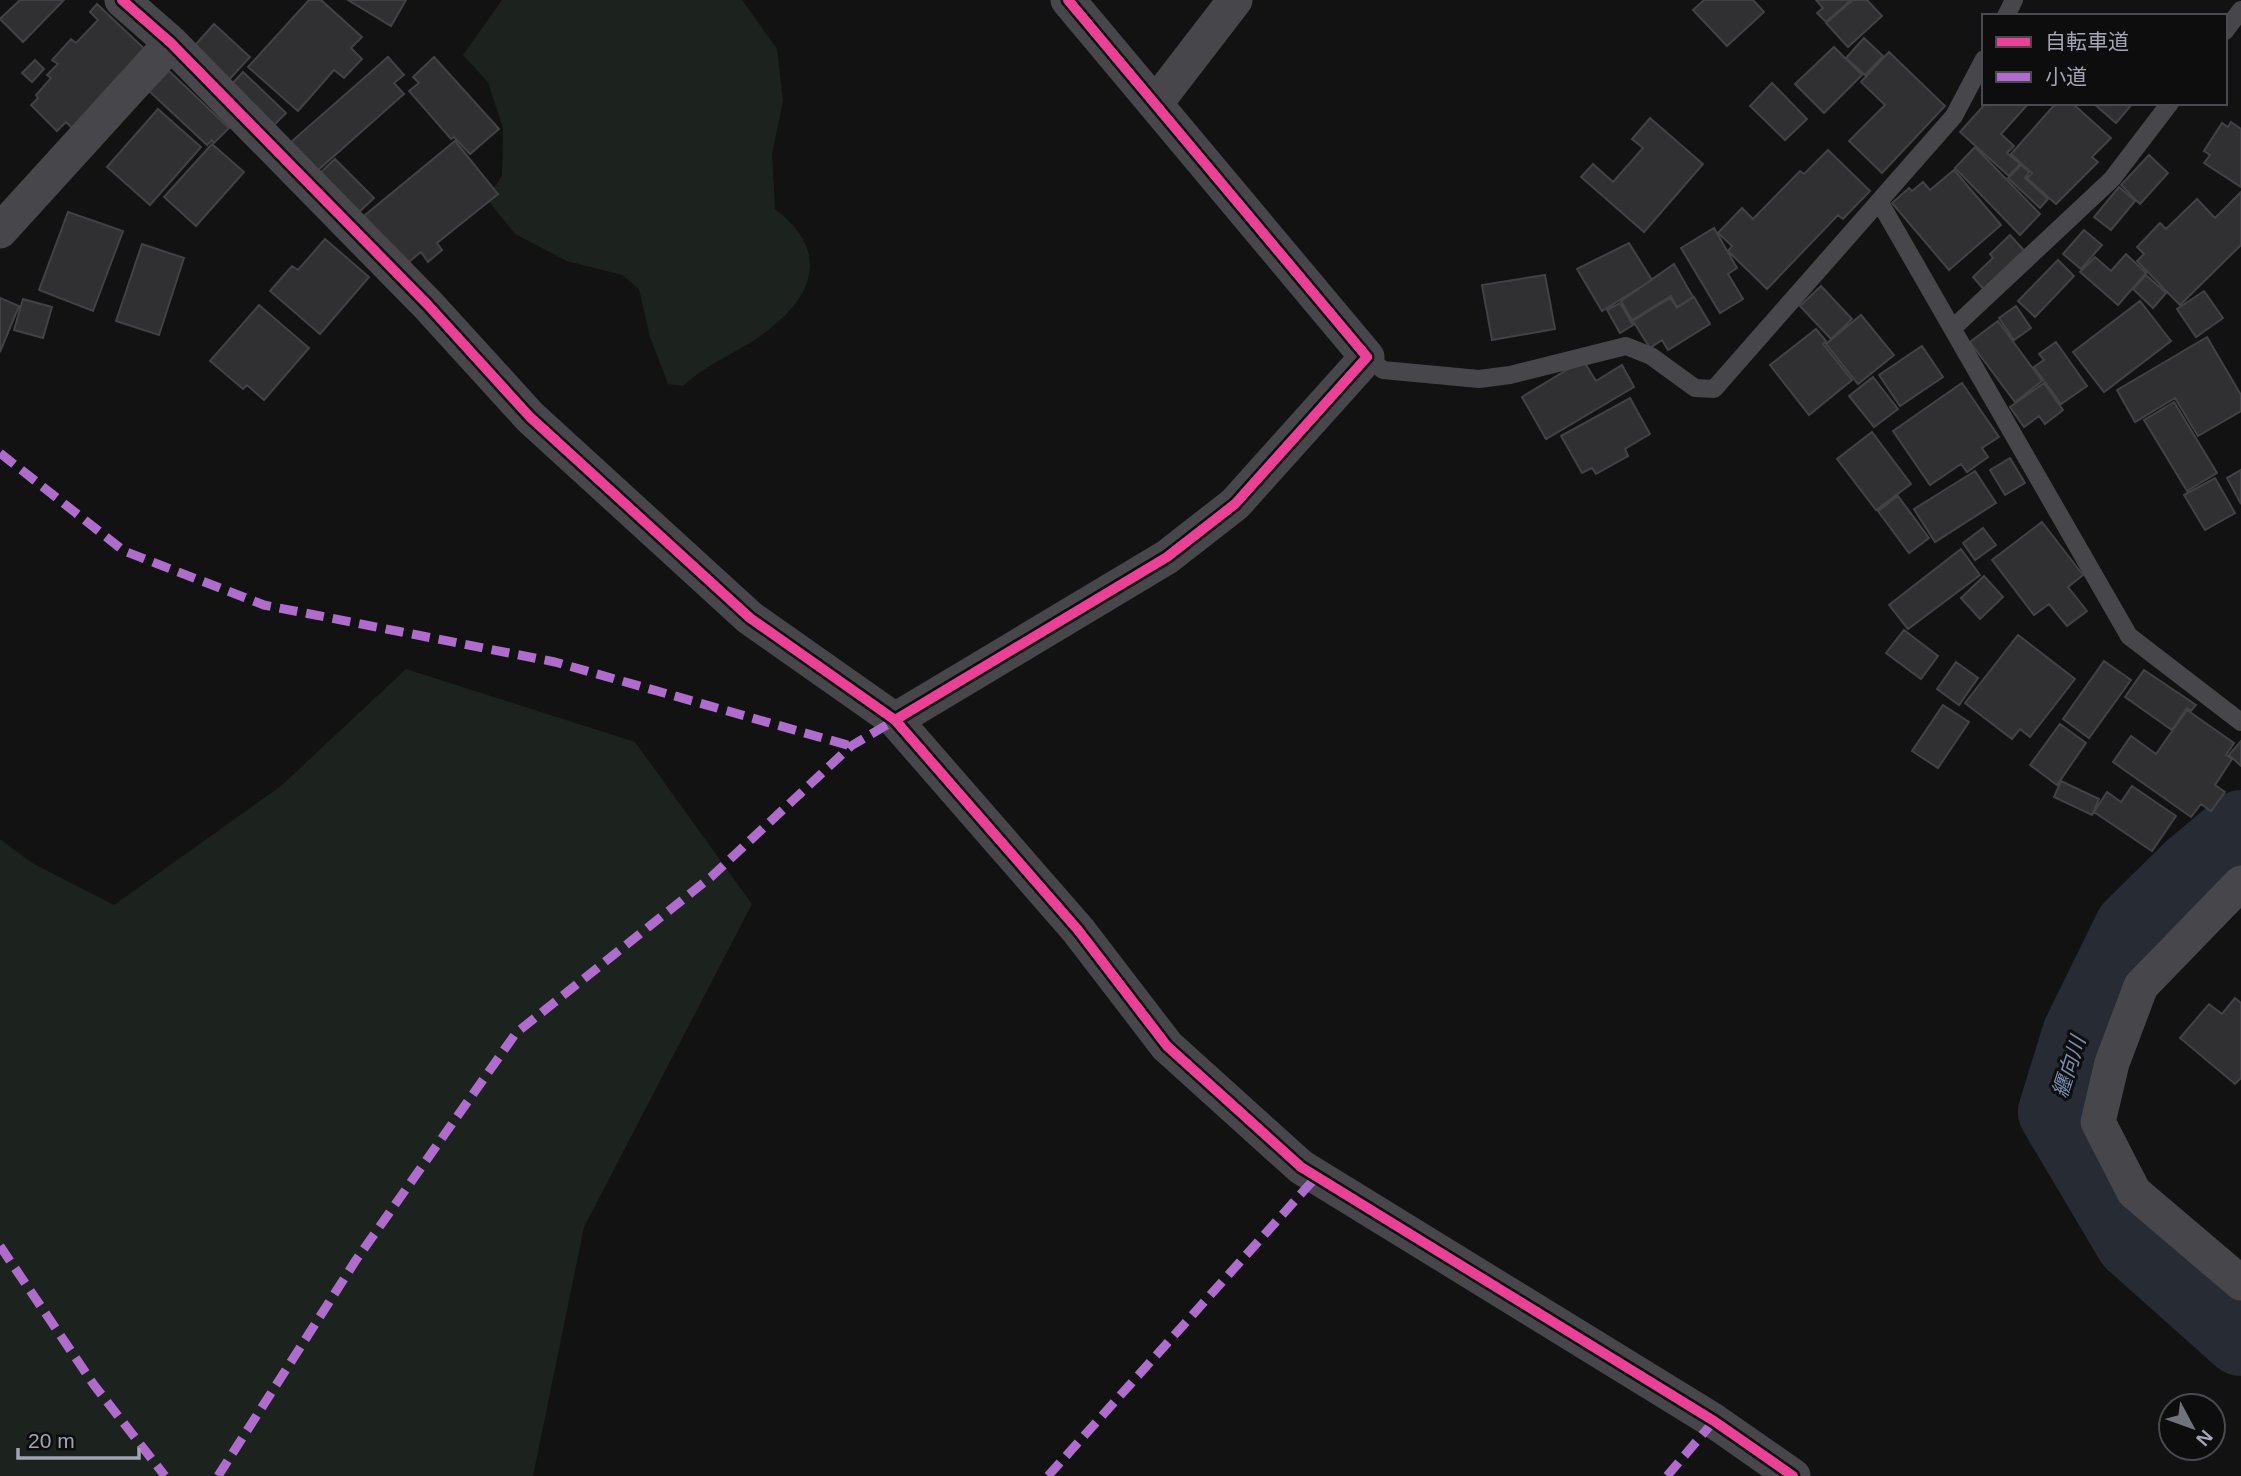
<svg xmlns="http://www.w3.org/2000/svg" width="2241" height="1476" font-family="Helvetica,'Noto Sans JP',sans-serif">
<style>
.green{fill:#1c231e}
.lines{fill:none;stroke-linecap:round;stroke-linejoin:round}
.river{stroke:#262b34;stroke-width:74}
.building{fill:#303032;stroke:#424246;stroke-width:2}
.lane{stroke:#47474b;stroke-width:18}
.street{stroke:#47474b;stroke-width:35}
.quiet{stroke:#b06ccc;stroke-width:9;stroke-dasharray:18 9;stroke-linecap:butt}
.cycleway-casing{stroke:#0d0d0e;stroke-width:15}
.cycleway{stroke:#ea4096;stroke-width:10}
.labels{text-anchor:middle;stroke-width:6;stroke-linejoin:round;paint-order:stroke}
.water-label{font-size:21px;font-style:italic;fill:#798db1;stroke:#0d0d0e}
</style>
<rect width="100%" height="100%" fill="#121213"/>
<path class="green" d="M502,0H742L777,49L783,101L772,154L775,209C825,247 819,289 772,327C745,350 710,361 683,386L668,384L650,337L639,289L622,275L567,261L515,234L487,199L502,176L503,128L488,82L463,55Z
M406,669L635,742L752,904L584,1227L533,1476H0V839L32,863L114,905L281,786Z"/>
<g class="lines">
<path class="river" d="M2241,827L2192,868L2131,928L2079,1034L2055,1112L2132,1242L2241,1339"/>
</g>
<path class="building" d="M20,0H64L23,42L0,19Z
M309,0H321L362,37L351,48L362,59L344,78L334,70L298,111L248,67Z
M348,0H406L391,26Z
M1704,0H1753L1764,12L1727,46L1693,10Z
M1816,0H1851L1826,22L1817,13L1823,8Z
M1853,0H1867L1882,16L1848,47L1826,23Z
M97,4L152,56L75,131L66,122L57,131L31,105L38,98L36,95L51,78L47,75L58,64L52,60L71,39L76,43L98,20L90,12Z
M214,24L250,57L225,84L189,52Z
M1864,38L1883,56L1865,75L1846,58Z
M1834,47L1862,75L1824,113L1795,84Z
M1889,52L1945,106L1882,173L1849,141L1885,105L1861,82Z
M388,57L404,75L394,83L404,94L317,171L291,142Z
M434,57L499,129L470,154L454,137L451,139L409,91L419,83L413,77Z
M35,60L44,69L32,82L22,73Z
M169,71L229,128L214,143L212,140L207,145L149,91Z
M243,72L286,113L272,127L230,86Z
M1772,83L1807,119L1785,140L1750,106Z
M1986,103H2029L2001,134L2014,146L2007,153L2020,164L2009,176L1960,132Z
M2056,103H2072L2111,138L2092,157L2098,162L2056,204L2027,178L2032,173L2011,154Z
M2093,103H2133L2116,123Z
M158,109L201,147L150,205L107,167Z
M1650,118L1703,164L1644,232L1581,177L1593,164L1613,182L1643,148L1632,139Z
M2231,122L2241,129V187L2204,163L2210,155L2204,151L2222,123L2228,127Z
M455,141L498,194L437,243L442,250L428,262L421,252L405,265L364,216Z
M212,144L244,172L196,226L164,197Z
M1975,147L2040,214L2020,235L1955,168Z
M1828,150L1870,191L1843,219L1838,215L1767,289L1728,251L1732,246L1718,233L1742,208L1753,219L1800,171L1804,174Z
M2149,155L2168,173L2140,204L2121,185Z
M335,159L374,198L359,212L320,173Z
M2021,165L2029,172L2025,178L2048,199L2040,208L2008,178Z
M1954,170L2001,225L1949,270L1892,203L1909,188L1912,191L1923,182L1930,190Z
M2119,187L2135,201L2111,230L2094,217Z
M2241,192V245L2180,305L2137,261L2144,254L2137,247L2160,223L2166,229L2197,199L2215,218Z
M68,212L123,231L93,311L39,290Z
M1714,228L1737,268L1728,274L1743,299L1720,313L1681,248Z
M2084,230L2102,245L2081,269L2063,254Z
M2010,235L2028,255L1986,292L1973,277L1993,258L1990,254Z
M325,239L369,277L320,334L270,291L292,266L298,270Z
M1629,243L1652,280L1602,311L1577,269Z
M142,244L184,258L159,335L116,321Z
M2126,254L2146,273L2118,305L2080,272L2095,257L2111,271Z
M2058,260L2074,276L2035,317L2018,301Z
M1674,264L1693,297L1677,307L1671,296L1632,320L1621,301Z
M1545,275L1555,329L1492,340L1482,285Z
M2146,275L2166,293L2153,308L2133,289Z
M1821,286L1852,319L1831,339L1800,306Z
M2204,291L2223,318L2196,337L2177,309Z
M1694,297L1710,324L1668,350L1662,340L1650,348L1633,321L1670,298L1677,308Z
M0,298L19,306L0,352Z
M23,299L52,307L43,338L14,330Z
M2140,301L2171,341L2104,392L2073,352Z
M1620,303L1633,325L1620,333L1607,310Z
M259,305L309,348L264,400L247,385L243,389L210,361Z
M2016,306L2031,328L2014,340L1999,318Z
M1861,315L1894,355L1858,384L1826,344Z
M1998,321L2042,381L2015,402L1970,342Z
M1816,329L1826,341L1823,344L1852,380L1809,415L1770,365Z
M2207,337L2241,395V411L2198,436L2175,398L2135,422L2117,390Z
M2056,342L2087,386L2061,404L2034,367L2044,360L2039,354Z
M1922,346L1943,377L1900,406L1879,375Z
M1583,360L1596,381L1622,365L1634,387L1546,439L1522,397Z
M1873,377L1898,409L1874,427L1849,396Z
M1962,383L1999,437L1982,448L1988,457L1967,472L1961,464L1930,485L1893,431Z
M2044,383L2063,410L2045,424L2039,416L2024,427L2010,407Z
M1630,398L1650,434L1625,449L1628,456L1596,474L1592,468L1582,473L1561,436Z
M2174,402L2217,473L2187,491L2144,420Z
M1872,432L1911,484L1876,510L1837,459Z
M2010,458L2025,483L2005,495L1990,470Z
M2241,470V504L2227,478Z
M1975,471L1996,503L1935,542L1914,509Z
M2215,478L2235,513L2205,530L2184,495Z
M1898,496L1929,538L1909,553L1878,511Z
M2042,522L2083,575L2068,587L2087,611L2067,626L2049,604L2034,615L1992,560Z
M1983,528L1996,545L1975,560L1963,543Z
M1961,549L1980,575L1908,629L1889,605Z
M1984,576L2003,597L1980,619L1961,598Z
M1904,630L1938,656L1921,679L1886,653Z
M2018,635L2075,679L2030,737L2020,729L2012,739L1965,703Z
M2104,661L2131,680L2089,738L2063,719Z
M1956,662L1978,678L1959,705L1937,689Z
M2144,670L2196,705L2191,711L2187,708L2172,730L2125,697Z
M1943,705L1969,722L1938,768L1912,751Z
M2187,710L2234,743L2226,755L2232,759L2215,785L2225,792L2211,811L2201,804L2191,817L2113,762L2131,736L2156,754Z
M2060,724L2086,743L2057,785L2030,765Z
M2241,741V766L2229,755Z
M2061,781L2099,799L2092,815L2054,797Z
M2132,786L2176,816L2152,851L2094,812L2107,792L2121,802Z
M2235,998L2241,1003V1078L2235,1084L2180,1038L2209,1004L2222,1014Z"/>
<g class="lines">
<path class="lane" d="M2006,16L2014,0
M2225,31L2241,10
M1879,201L2129,636L2241,722
M1953,328L2112,179L2170,103
M1367,357L1383,370L1479,379L1510,375L1626,346L1651,356L1695,388L1714,389L1954,116L1984,59"/>
<path class="street" d="M122,0L171,43L428,305L530,417L750,618L895,720L1078,930L1167,1046L1301,1167L1714,1421L1793,1476
M1155,104L1235,0
M0,231L171,43
M895,720L1167,557L1235,504L1367,357L1068,0
M2241,883L2141,986L2112,1063L2098,1122L2134,1192L2241,1283"/>
<path class="quiet" d="M0,453L124,551L264,605L555,662L851,746
M0,1246L94,1385L165,1476
M218,1476L356,1260L516,1033L711,877L851,746L895,720
M1048,1476L1317,1176
M1667,1476L1714,1421"/>
<g class="cycleway-casing">
<path id="cycleway" d="M122,0L171,43L428,305L530,417L750,618L895,720L1078,930L1167,1046L1301,1167L1714,1421L1793,1476
M895,720L1167,557L1235,504L1367,357L1068,0"/>
</g>
<use href="#cycleway" class="cycleway"/>
</g>
<g class="labels">
<g class="water-label">
<text transform="translate(2069 1067) rotate(-72)" y="7">纒向川</text>
</g>
</g>
<rect x="1982" y="14" width="245" height="91" fill="#0d0d0e" stroke="#494a50" stroke-width="2"/>
<rect x="1996" y="37" width="35" height="10" fill="#ea4096" stroke="#494a50" stroke-width="2"/>
<text x="2045" y="49" font-size="21" fill="#a3a5b4">自転車道</text>
<rect x="1996" y="72" width="35" height="10" fill="#b06ccc" stroke="#494a50" stroke-width="2"/>
<text x="2045" y="84" font-size="21" fill="#a3a5b4">小道</text>
<g transform="translate(2192 1427) rotate(131)"><circle r="33" fill="#0d0d0e" stroke="#494a50" stroke-width="2"/>
<path d="M0-5L12 26L0 18L-12 26Z" fill="#70727c"/>
<text y="-10" font-size="19" font-weight="bold" text-anchor="middle" fill="#a3a5b4">N</text>
</g>
<path d="M18 1448v10h121v-10" fill="none" stroke="#a3a5b4" stroke-width="3.5"/>
<text x="28" y="1448" font-size="21" fill="#a3a5b4" stroke="#0d0d0e" stroke-width="5" paint-order="stroke">20 m</text>
</svg>
